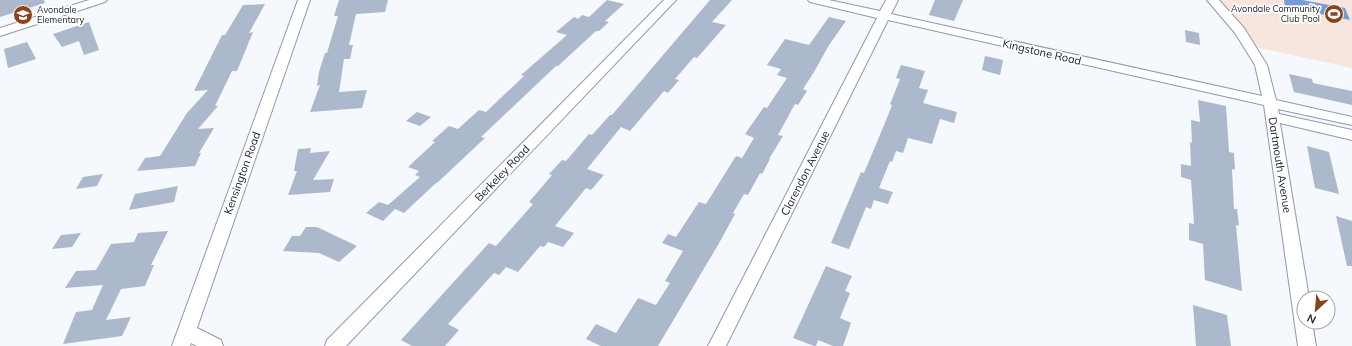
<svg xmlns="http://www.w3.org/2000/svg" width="1352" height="346" font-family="Mulish,sans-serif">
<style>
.green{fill:#f8e5dd}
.water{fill:#779bd5}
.building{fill:#acb8cc}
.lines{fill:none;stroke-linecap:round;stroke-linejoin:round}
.minor-casing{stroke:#8e99ac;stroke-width:2}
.minor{fill:#fff;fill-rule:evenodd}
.labels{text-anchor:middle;stroke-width:3.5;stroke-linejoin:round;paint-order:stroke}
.far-poi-label{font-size:9px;fill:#171c23;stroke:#fff;text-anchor:end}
.street-label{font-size:11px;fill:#171c23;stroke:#fff}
</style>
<rect width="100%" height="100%" fill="#f5f8fc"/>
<path class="green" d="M1212,0H1352V68L1255,47Z"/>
<path class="water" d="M1284,0H1302L1345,8L1350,20L1285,7Z"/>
<path class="building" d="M0,0H44L45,3L0,17Z
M339,0H388L385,12L356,14L349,45H353L350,59H344L339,92L367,90L362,108L310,112L320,85L317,86L319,72L325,53H327L338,16H334Z
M607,0L624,4L605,21L609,22L599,31H596L558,66H556L481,137L485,138L437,183H436L404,213L395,209L383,221L366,213L379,202L388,205L420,177L415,175L419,171L408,167L435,142L432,141L449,126L458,129L479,110L486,112L524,76L521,75L567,35L556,32L574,17L578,19L582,15L589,17Z
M710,0H732L712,22L726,25L697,58L694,57L675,79L679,80L668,93L664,91L630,131L621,127L587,169L604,175L591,190L586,188L555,226L574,233L563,247L548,242L544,247L540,246L518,272L506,267L499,275L494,273L448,324L459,330L445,346H412L401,340L489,243L496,246L533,204L529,202L552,175L549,174L562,160L566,161L589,134L592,135L610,115H612Z
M935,0H963L954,21L929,15Z
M265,4L249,33L253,32L237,71H232L215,106H218L198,129L214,128L199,153H201L195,166L137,171L145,158L160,156L187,113L208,90L194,91L222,35H225L243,5Z
M829,17L846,21L829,45L814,72L803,89L807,91L798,105L795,104L778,135L783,136L769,159H770L762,174L760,173L748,195L744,194L733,213L735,214L718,245L658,346H601L586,339L596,324L616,333L638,298L656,305L670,283L665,281L683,251L662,243L668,234L676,237L699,202L706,204L736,156L742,158L754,138L745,134L764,107L767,108L787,78L777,75L781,69L767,65L785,39L809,45Z
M89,22L99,50L84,55L79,41L62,47L53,34Z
M1185,30L1199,33L1200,45L1186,42Z
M27,42L36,59L8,68L4,49Z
M985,56L1003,60L1000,75L982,70Z
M901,65L925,71L919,88L928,90L923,103L957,112L954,123L940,119L932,144L908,138L903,153L896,151L892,162L890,161L879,188L893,192L888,204L874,200L871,209L866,207L849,249L831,243L861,172L864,173L887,118L892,105L890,104L900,79L896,78Z
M1289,74L1312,79L1313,83L1352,91V105L1294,92Z
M1198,100L1226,106L1229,152L1234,153L1235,170L1232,169L1234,209H1237L1239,226L1236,225L1242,291L1205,280L1203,244L1189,240V223L1194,224L1191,180L1181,177V164L1191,166L1190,142L1192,143L1191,120L1200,122Z
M417,112L431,117L420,126L406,121Z
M1307,146L1329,152L1339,194L1315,188Z
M311,148L310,153L330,151L313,180L334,179L330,192L288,195L297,171H294L298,149Z
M103,174L97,186L76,189L83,177Z
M178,186L174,202L129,210L135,194Z
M1336,216L1352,221V266H1347Z
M306,227H317L357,246L339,262L319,253L283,251L292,236H300Z
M168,231L151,265H154L145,286L121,289L106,320L131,317L122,336L63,344L76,312L92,310L103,285L65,288L76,271L96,270L111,244L134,242L138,233Z
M81,233L72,247L52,249L61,235Z
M826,266L852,276L845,291L850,293L840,318L851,323L843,346H833L818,340L816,346H814L793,338Z
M1193,305L1227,315L1231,346H1196Z"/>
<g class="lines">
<g class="minor-casing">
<path id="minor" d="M89,0H107L105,2L0,36V28Z
M298,0H310L197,328L221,340L223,346H197L191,343L190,346H172Z
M664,0H676L346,346H325L327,340Z
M808,0H829L880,11L886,0H898L891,14L1262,96L1255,65L1235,33L1207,0H1219L1244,28L1267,65L1276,100L1352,117V125L1278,109L1279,114L1352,130V140L1280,123L1309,298H1304V322H1312L1316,346H1298L1264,105L888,20L726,346H708L877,18L810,2Z"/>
</g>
<use href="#minor" class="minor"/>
</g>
<defs>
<g id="stadium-disc" transform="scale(1)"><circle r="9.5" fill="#89431d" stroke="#fff"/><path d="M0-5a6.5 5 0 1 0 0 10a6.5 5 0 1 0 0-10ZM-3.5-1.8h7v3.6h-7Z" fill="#fff"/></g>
<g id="school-disc" transform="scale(1)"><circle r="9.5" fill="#89431d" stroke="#fff"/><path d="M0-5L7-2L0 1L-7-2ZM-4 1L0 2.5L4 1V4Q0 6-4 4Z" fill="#fff"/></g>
</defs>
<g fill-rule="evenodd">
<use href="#stadium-disc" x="1334" y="14"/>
<use href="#school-disc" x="23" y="15"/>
</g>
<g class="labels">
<g class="far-poi-label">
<text x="1320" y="12">Avondale Community<tspan x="1320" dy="10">Club Pool</tspan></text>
<text x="37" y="13" text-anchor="start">Avondale<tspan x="37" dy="10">Elementary</tspan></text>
</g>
<g class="street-label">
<text transform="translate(1042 52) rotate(13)" y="4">Kingstone Road</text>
<text transform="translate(1280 165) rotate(81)" y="4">Dartmouth Avenue</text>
<text transform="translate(242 173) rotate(-70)" y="4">Kensington Road</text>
<text transform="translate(502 173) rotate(-46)" y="4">Berkeley Road</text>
<text transform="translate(805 173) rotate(-63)" y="4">Clarendon Avenue</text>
</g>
</g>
<g transform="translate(1316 310) rotate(206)"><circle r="19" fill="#ffffff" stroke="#a2a4a7"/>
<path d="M0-3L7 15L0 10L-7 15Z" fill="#89431d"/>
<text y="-6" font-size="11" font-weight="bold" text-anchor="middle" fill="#171c23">N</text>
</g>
</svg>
